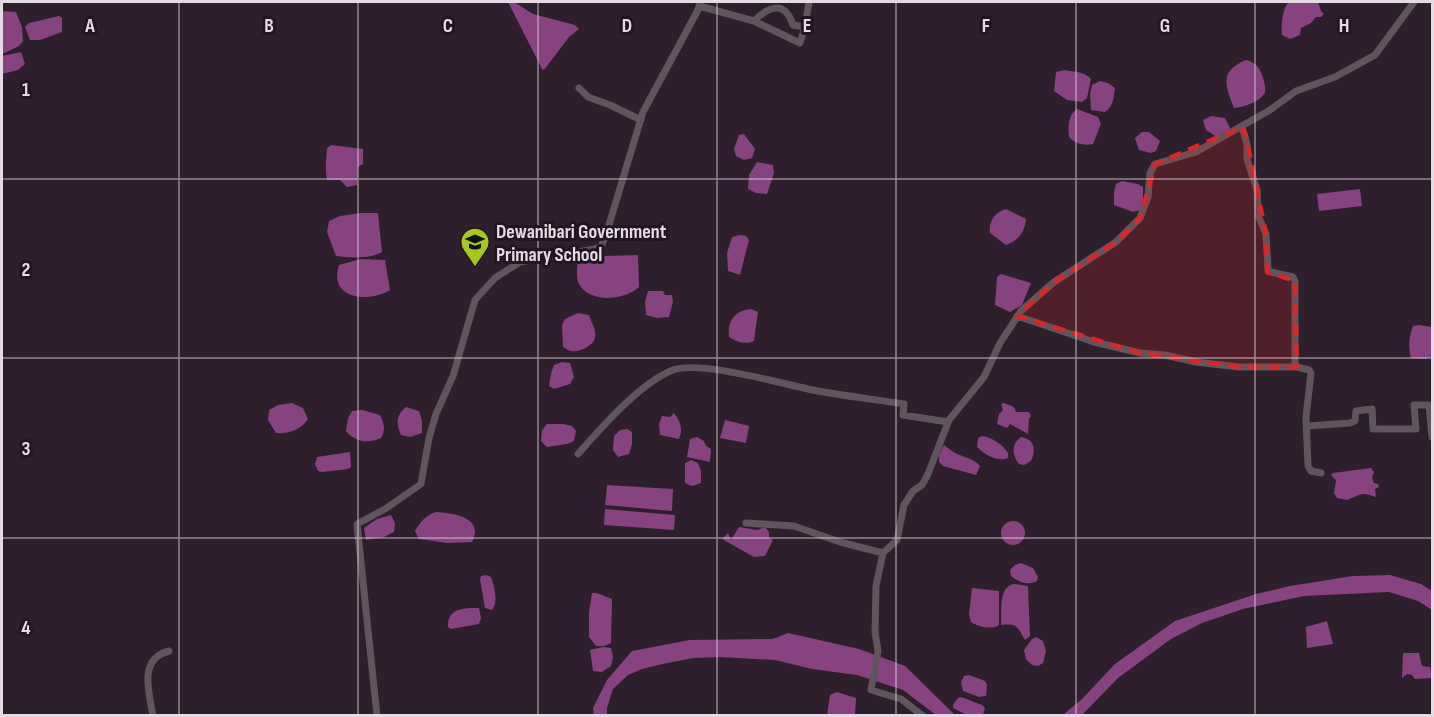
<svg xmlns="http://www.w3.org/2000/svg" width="1434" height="717" font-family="'Sofia Sans Condensed',sans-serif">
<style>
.water{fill:#87437f}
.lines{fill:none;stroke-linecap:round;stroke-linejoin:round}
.minor{stroke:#5e565c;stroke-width:7}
.marked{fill:#d62828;fill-opacity:0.2;stroke:#d62828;stroke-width:4.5;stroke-dasharray:12 8;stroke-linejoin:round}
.grid{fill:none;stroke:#e5dbe3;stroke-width:1.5;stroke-opacity:0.55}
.labels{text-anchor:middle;stroke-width:6;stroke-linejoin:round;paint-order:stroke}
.poi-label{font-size:20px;font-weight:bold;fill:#e5dbe3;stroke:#231521;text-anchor:start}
.grid-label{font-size:20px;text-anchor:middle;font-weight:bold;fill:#e5dbe3;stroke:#231521;stroke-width:6;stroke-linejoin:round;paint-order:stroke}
</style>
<rect width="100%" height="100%" fill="#2d1f2b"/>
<path class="water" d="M508,2H514L533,14L575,25L579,29L569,37L544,70L542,69Z
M1289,2H1318L1321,11L1324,14L1321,17H1316L1311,23L1301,28L1300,35L1290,39L1282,35C1281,25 1282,9 1289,2Z
M2,11L16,12L22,27L23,41L19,46L2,54Z
M59,16L62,18V32L40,40H30L25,27L29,23Z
M21,52L25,64L18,70L2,74V56Z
M1246,60C1250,61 1255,63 1258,67C1262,73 1268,89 1264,94C1258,103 1243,107 1234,108C1225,85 1219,71 1246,60Z
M1064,70C1074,72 1084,71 1091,79L1087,98L1082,102L1067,100L1054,91L1056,72Z
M1100,81L1108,83L1115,88C1114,97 1113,107 1105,112L1091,110L1090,94L1092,85Z
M1077,109L1098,117L1101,124L1093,144C1085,146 1075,144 1069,137C1068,127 1068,115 1077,109Z
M1211,116L1225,118L1230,128L1229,132L1217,137L1206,130L1203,120Z
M1142,132H1149L1160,141L1156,151L1151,153L1139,150L1135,138Z
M744,134L755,149L752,158L744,160L736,156L734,149L739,135Z
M331,145L363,149V164L358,167L357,185L347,187L340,180H327C325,169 326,159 327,148Z
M757,162L773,165L774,173L767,194L756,193L748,189L749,175Z
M1122,181L1138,184L1143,187V204L1140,210L1133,212L1114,205V192L1116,184Z
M1360,189L1362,206L1319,211L1317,194Z
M1006,209L1026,219C1025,232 1018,241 1006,245L990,233C988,222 995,212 1006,209Z
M361,213H378L382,252C370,259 350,258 336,256L327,232L329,221L340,216Z
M740,235L746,236L749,240L740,275L728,271L727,253L732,237Z
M592,253L603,256L638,255L639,287C624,301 589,303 579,284C575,277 578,264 578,255Z
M361,259L385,260L390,290C369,303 328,300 339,265Z
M1001,274L1031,283L1022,305L1010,312L995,305L997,277Z
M648,291H663L665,295H672L673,302L669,317L657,318L646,315L645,302Z
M751,309L758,312L754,341C745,345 737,342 729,337C727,321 735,310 751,309Z
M578,313L589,315C591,322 597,331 595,338C594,345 579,353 571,351C568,351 566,348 563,347L562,325L565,319Z
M1419,325L1432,327V357L1423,359L1411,358C1408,347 1409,337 1413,326Z
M562,362L570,363L574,377L570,384L554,389L549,386L551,373L554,365Z
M292,403L303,408L308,419C300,430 290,434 276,433L268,420L269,410L278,405Z
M1004,403L1014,407L1016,412H1029L1031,416L1029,419L1028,434L1010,424L1007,428L997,424L999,414L1003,410L1001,404Z
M406,407L419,411L422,421V433L410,437L401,435C396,424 396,415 406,407Z
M362,410L380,415C384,424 386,429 381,438C368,444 355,442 346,431L348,418L352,411Z
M674,413C681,422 683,429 679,439L660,435L659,424L662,416L670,417Z
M725,420L749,426L746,443L720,438Z
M547,424H563L572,426L576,431L574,441L567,444L547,447L541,441L542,430Z
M627,429L632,432V444L629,454L618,457L613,450L614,436L620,430Z
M982,436C992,437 1003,445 1008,453V458C997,462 985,455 977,447L978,438Z
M697,437L704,441L706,446L711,449L710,462L687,457L690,439Z
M1021,437C1035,439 1036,450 1031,461L1024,465L1019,464C1012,455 1011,444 1021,437Z
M944,445C948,448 953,452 957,454C966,458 973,458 980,466L976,475L943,466L939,462V455Z
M350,452L351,467L348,469L322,472L318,471L315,464L317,457Z
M691,460L698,463L701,471V483L692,486L685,483V463Z
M1371,468L1374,472L1372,478L1374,483L1378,484L1379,487L1375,489L1376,497C1360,491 1361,495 1347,500L1337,498L1334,493L1336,480L1331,475L1333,473Z
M607,485L673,489L672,511L605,505Z
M605,509L675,515L674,530L604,525Z
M436,512C453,513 485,517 472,542L447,543L419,539L415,531C420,522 426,515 436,512Z
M391,515L395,523L394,532L384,537L366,540L364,528L377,519Z
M1001 533a12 12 0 1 1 24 0a12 12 0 1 1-24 0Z
M739,527L757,530L765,527L769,532V538L773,540L765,556L754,557L722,539L728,533L731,540Z
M1021,563L1033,568L1038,577L1037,581C1028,586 1018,582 1011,576L1010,570L1015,565Z
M486,575L491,577C494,586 499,602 492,610L485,608L480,579L481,576Z
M1390,575L1421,584L1432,591V610L1418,601L1389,592L1304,596L1243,609L1202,623L1171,639L1118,678L1082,715H1063L1082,699L1115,664L1175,621L1256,594L1290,586L1353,576Z
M1014,584L1028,586L1030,636L1025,640C1017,627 1018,623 1001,625C1002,611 998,587 1014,584Z
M972,588L999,591V625C992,630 979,627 971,622L969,614Z
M592,593H597L612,599L611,643L604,646H596L589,637V612Z
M479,608L481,618L479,624L451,629L448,627C447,608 464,608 479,608Z
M1327,621L1333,644L1307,648L1306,627Z
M788,633L859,649L905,666L955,715H936L903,690L857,675L812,669L775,660L720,657L693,658L667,663L642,669L628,675L613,689L607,708V715H594L593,708L607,680L632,651L690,640L773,639Z
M1036,637L1043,641L1046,651L1043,663L1038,666L1032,665L1026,659L1024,650L1032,639Z
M603,647L611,648L613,657L611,666L602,672L593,671L590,650Z
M1403,653H1419L1422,666L1430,667L1432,678L1415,679L1412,675L1407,674L1402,678Z
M969,675L985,681L987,685L986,696L979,697L963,691L961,682L964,676Z
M837,692L856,698L855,715H827L830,695Z
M961,697L982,705L985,708L983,715H967L953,708V705L958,698Z"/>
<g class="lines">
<path class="minor" d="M699,6L754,21C769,6 785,0 793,25L805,27L809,2
M754,21L800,43L805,27
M579,88L588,97L610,105L641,120
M1242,127L1247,144V159L1257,190L1258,215L1266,234L1268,269L1271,272L1293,277L1295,281V364L1297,367L1309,370L1311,373L1306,417L1308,466L1311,471L1321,473
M1017,316L1094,342L1140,353L1165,355L1196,362L1239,367H1297
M1307,426L1350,423L1355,421L1356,411L1372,409L1373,429H1416L1414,405H1429L1432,437
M578,454C602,427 640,383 673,370C699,360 783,384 813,390C843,396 873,399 904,404L903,415L948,422
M746,523L794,526L840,542L883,553
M153,716C149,692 138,659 169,651
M377,716L357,524L385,509L421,484L429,438L436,414L453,376L475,300L495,278L520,262L595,249L601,246L605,238L643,112L698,10L700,2
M923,716L901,699L871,690L878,651L875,632L876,586L883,553L897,540L904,505L913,491L922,485L928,474L949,420L984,377L1000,343L1021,311L1054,282L1116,242L1140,218L1148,197L1150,173L1155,164L1196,152L1270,110L1296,91L1335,77L1375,55L1414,2"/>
</g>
<path class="marked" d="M1242,127L1246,136L1266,234L1267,272L1295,281L1297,367H1239L1140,353L1017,316L1054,282L1116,242L1140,218L1155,164Z"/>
<path class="grid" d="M179,2V716M358,2V716M538,2V716M717,2V716M896,2V716M1076,2V716M1255,2V716M2,179H1432M2,358H1432M2,538H1432"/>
<defs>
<g id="school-pin" transform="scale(1.5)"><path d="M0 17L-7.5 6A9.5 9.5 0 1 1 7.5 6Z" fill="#a6c821" stroke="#231521"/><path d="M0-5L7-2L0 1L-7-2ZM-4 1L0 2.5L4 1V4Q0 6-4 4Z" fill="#111"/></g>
</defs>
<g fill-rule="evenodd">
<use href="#school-pin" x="475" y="242"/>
</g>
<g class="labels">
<g class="poi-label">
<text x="496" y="238">Dewanibari Government<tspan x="496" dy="23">Primary School</tspan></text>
</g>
</g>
<g class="grid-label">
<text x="90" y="32">A</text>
<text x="269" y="32">B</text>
<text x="448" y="32">C</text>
<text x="627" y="32">D</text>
<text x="807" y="32">E</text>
<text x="986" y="32">F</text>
<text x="1165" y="32">G</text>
<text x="1344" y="32">H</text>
<text x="26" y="96">1</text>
<text x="26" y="276">2</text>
<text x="26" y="455">3</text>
<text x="26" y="634">4</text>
</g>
<rect width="1434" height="717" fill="none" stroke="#e5dbe3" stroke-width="6"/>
</svg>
